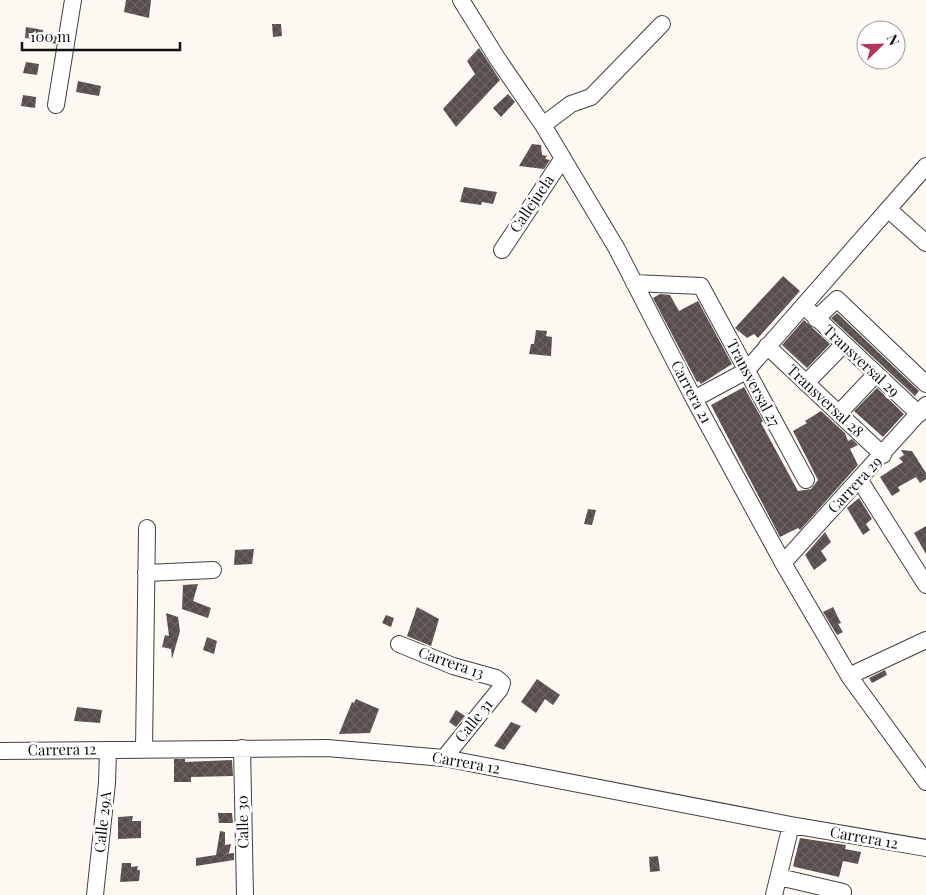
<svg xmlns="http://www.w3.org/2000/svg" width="926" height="895" font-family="'Playfair Display',serif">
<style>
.building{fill:url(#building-cross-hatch)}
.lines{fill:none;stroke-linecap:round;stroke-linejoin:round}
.minor-casing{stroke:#414141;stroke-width:18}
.minor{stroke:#fff;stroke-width:16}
.labels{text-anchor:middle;stroke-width:5;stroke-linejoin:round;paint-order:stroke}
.street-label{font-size:15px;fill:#0e0e0e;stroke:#fff}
</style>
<defs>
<pattern id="building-cross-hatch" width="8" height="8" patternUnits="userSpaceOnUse" patternTransform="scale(1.25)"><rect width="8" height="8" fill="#564d4c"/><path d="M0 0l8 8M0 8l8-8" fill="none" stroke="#696261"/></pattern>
</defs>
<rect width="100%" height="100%" fill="#fdf8f1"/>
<path class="building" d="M126,0H151L149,18L124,12Z
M272,24H281L282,36L273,37Z
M26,27L43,30L42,40L25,38Z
M47,35L57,36L56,44L46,42Z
M479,48L500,80L456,127L443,109L475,74L467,61Z
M26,62L39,64L37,75L23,73Z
M78,81L101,86L99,96L76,92Z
M508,94L515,102L501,117L493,108Z
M23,95L36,97L35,108L21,106Z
M532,144L541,145L542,155L547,156L545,159L550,160L544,169L519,166Z
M464,187L497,192L493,204L482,202L481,205L460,202Z
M783,276L800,291L758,338L754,334L747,338L735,328Z
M660,294L670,295L679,311L698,301L732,364L701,384L699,381L697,382L653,298Z
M837,313L919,391L915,396L918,399L831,318Z
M804,320L830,344L807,368L782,345Z
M536,330L547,331L546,336L552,337L551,356L529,354L531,344H534Z
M744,387L763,421L761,423L798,491L811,489L818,480L793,431L807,423L805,421L821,411L845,433L848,441L852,439L858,445L850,449L858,465L800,530L798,528L780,537L711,405Z
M877,388L904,414L883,437L854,411Z
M901,450L912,451L926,473V479L920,483L916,477L898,487L900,491L892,496L880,477L903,462L899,458L904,455Z
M859,498L872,519L866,524L870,530L863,535L847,508Z
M588,509L596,510L592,525L584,524Z
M926,526V554L914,533Z
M825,532L831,542L821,551L827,560L814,570L805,555Z
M254,549L252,564L234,565L235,550Z
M198,584L193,601L211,608L208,618L182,609L183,585Z
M417,607L439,619L431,646L407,636Z
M833,607L841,623L838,624L843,632L837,635L823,612Z
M166,613L178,617L180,631L172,659L171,649L162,647L165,635L169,636Z
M386,615L394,618L391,627L382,623Z
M207,637L217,641L214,654L203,650Z
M885,670L887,675L872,683L869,678Z
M537,679L560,695L553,705L545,699L536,713L521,702Z
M356,699L379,709L370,733L339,734L352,702L354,703Z
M77,707L102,710L100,723L74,721Z
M456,710L465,716L456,727L449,722Z
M511,722L521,726L504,750L494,746Z
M174,759H185V762L232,760L233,776L191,777V782H174Z
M218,813H232L233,823H219Z
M133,816L132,821H141V838L118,839V817Z
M220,831L225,832V845L231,844L229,853L225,854L234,853V860L196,866V858L216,855Z
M800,838L846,845L845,849L861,852L858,864L843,861L839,877L795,867L793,866Z
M658,856L660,871L650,872L649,857Z
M122,863H131V867L138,866L137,870H140L139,881L120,882Z"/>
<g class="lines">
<g class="minor-casing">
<path id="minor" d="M461,0L497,58L543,125L617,249L694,399L783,563L849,676L926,782
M56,105L73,0
M543,125L571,104L591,97L662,24
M888,209L926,243
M502,250L563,158
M634,283L701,286L806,480
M804,306L919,414
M816,319L837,299L926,384
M767,346L883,455
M806,383L843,345
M694,399L746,371L926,166
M839,413L875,375
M859,479L926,585
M783,563L926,405
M146,573L213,570
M399,644L453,666L496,678L502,683L500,689L444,758
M849,676L926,640
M242,748L245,895
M144,749L147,528
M0,751L327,748L444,758L791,825L926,848
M779,877L843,892
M95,895L107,783L108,750
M774,895L791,825"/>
</g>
<use href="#minor" class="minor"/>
</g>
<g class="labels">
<g class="street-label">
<text transform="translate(532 204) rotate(-56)" y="5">Callejuela</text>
<text transform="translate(861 361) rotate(43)" y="5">Transversal 29</text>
<text transform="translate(753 383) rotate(62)" y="5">Transversal 27</text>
<text transform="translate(691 392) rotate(62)" y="5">Carrera 21</text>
<text transform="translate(825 401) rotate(43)" y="5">Transversal 28</text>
<text transform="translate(855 485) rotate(-47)" y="5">Carrera 29</text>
<text transform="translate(451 663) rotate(19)" y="5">Carrera 13</text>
<text transform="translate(474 721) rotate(-51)" y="5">Calle 31</text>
<text transform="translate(62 750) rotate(-1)" y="5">Carrera 12</text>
<text transform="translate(466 763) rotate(10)" y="5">Carrera 12</text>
<text transform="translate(103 822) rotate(-84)" y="5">Calle 29A</text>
<text transform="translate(243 822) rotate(-91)" y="5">Calle 30</text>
<text transform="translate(864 838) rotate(10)" y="5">Carrera 12</text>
</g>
</g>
<g transform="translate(881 45) rotate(67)"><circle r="24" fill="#ffffff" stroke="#9f9f9f"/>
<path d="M0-4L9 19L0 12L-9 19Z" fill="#b03558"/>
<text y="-8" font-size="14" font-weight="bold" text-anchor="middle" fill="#0e0e0e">N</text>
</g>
<path d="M22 42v8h158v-8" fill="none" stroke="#0e0e0e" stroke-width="2.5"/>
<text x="30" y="42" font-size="15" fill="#0e0e0e" stroke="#ffffff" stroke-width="4" paint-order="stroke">100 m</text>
</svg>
